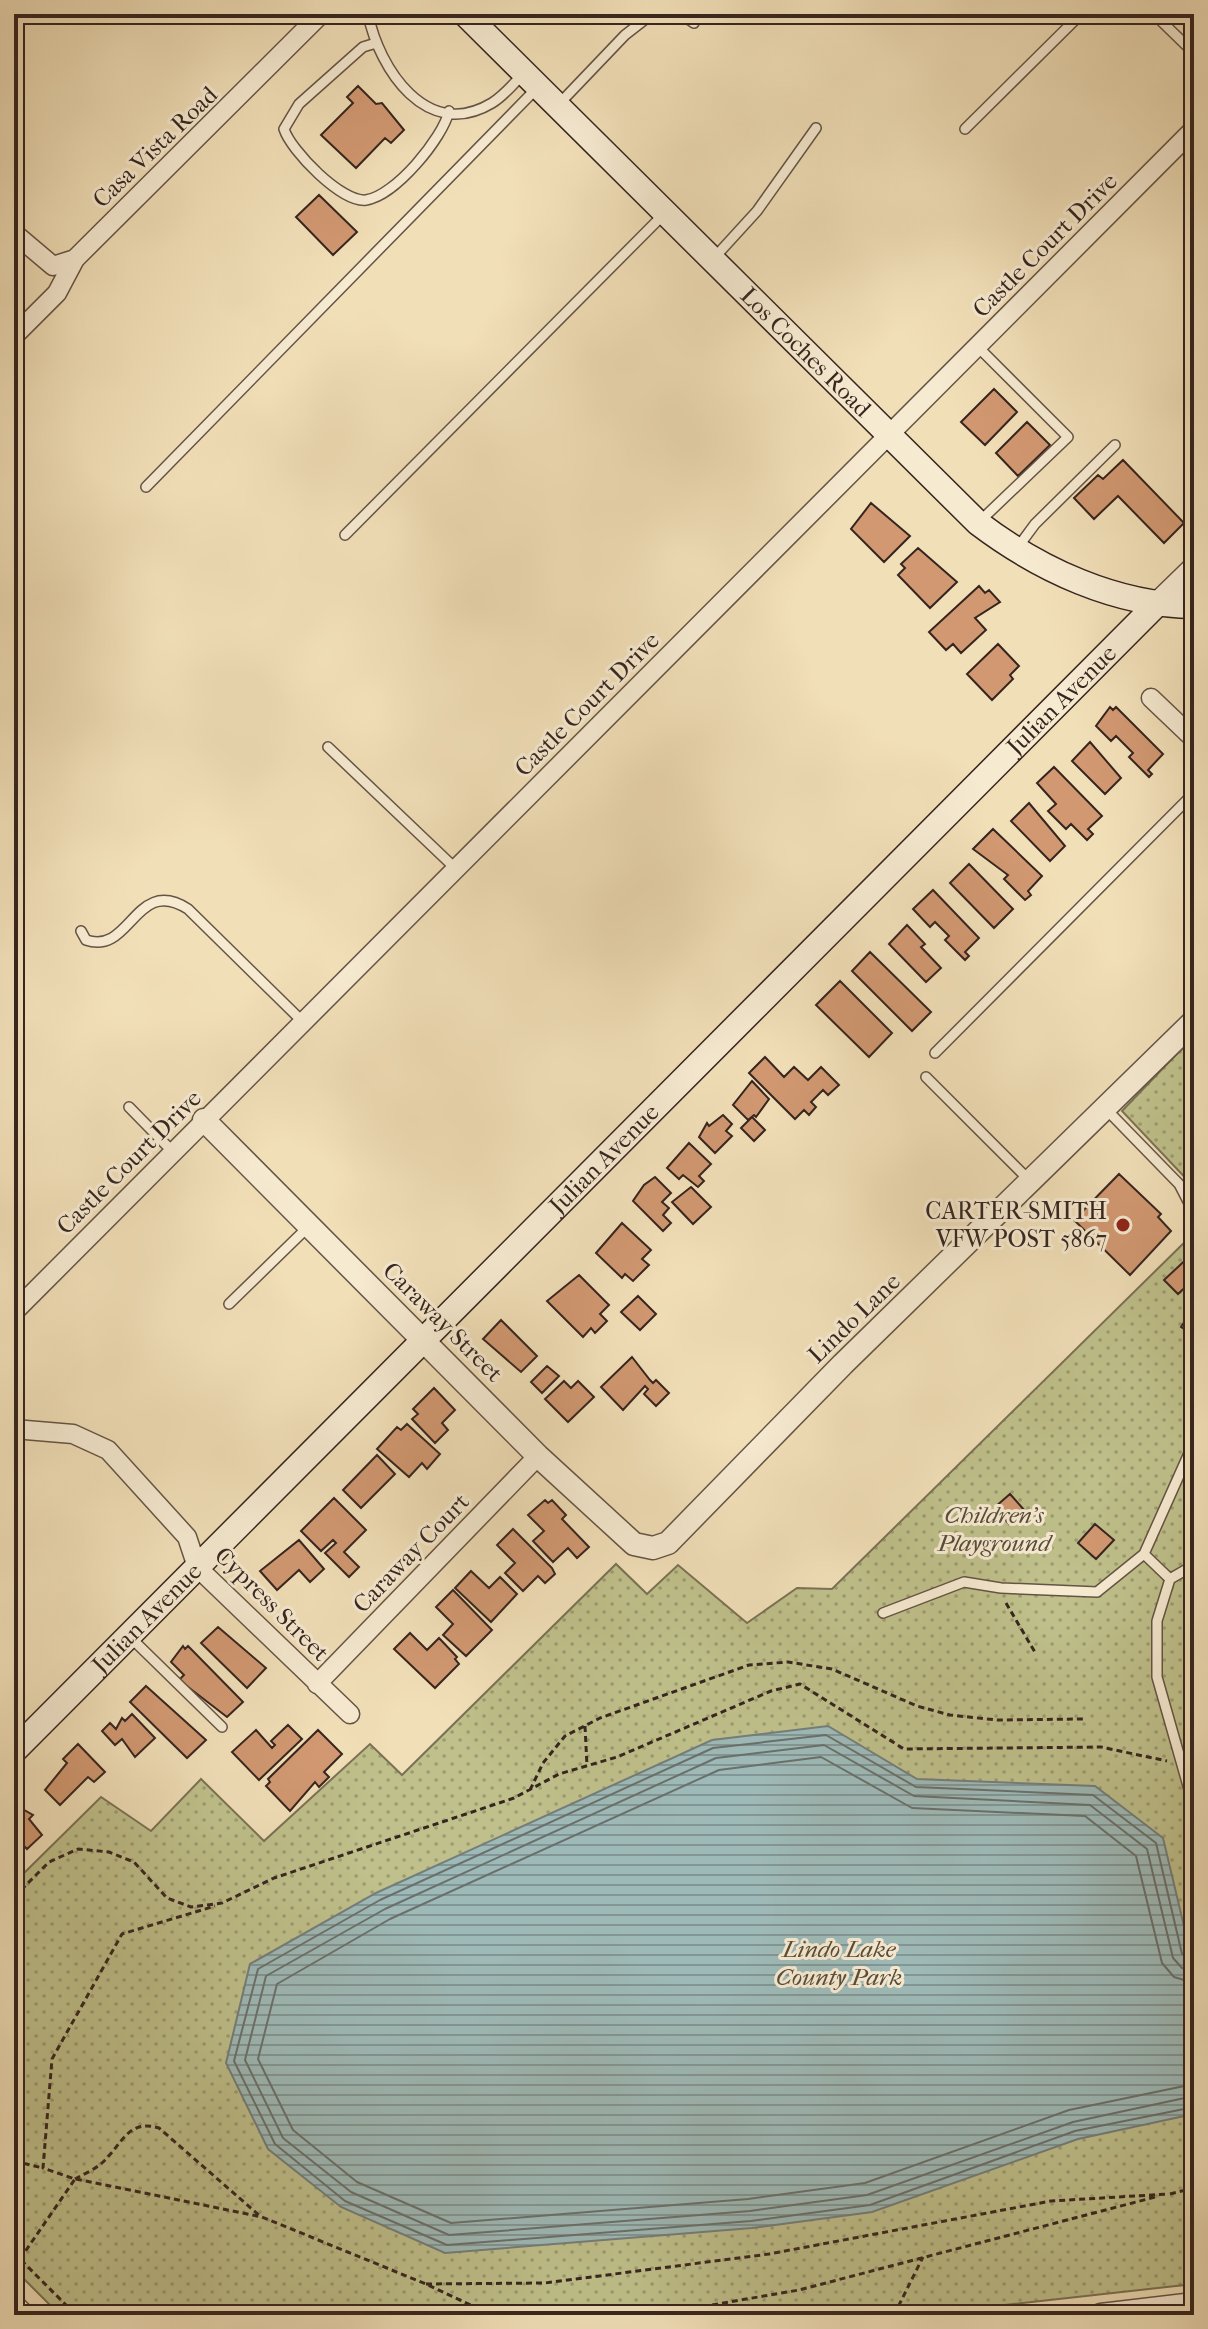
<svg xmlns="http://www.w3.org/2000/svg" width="1208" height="2329" font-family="'IM FELL French Canon',serif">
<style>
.park{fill:url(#park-dots);stroke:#7a7255;stroke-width:2}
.water{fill:url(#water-rules);stroke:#747e7b;stroke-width:2}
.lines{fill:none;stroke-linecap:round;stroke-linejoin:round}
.shore{stroke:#6a706c;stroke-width:2}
.building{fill:#d19871;stroke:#36251f;stroke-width:2}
.service-casing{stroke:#655445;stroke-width:12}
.minor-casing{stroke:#655445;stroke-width:21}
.tertiary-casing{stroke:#655445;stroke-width:25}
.secondary-casing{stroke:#36251f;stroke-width:27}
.path{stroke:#36251f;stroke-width:3;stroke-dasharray:6 4;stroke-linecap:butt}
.service{stroke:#f6ead1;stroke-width:9}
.minor{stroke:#f6ead1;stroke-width:18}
.tertiary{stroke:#f6ead1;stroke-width:22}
.secondary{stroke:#f6ead1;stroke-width:24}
.poi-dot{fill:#8f2418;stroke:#f6ead1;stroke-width:3}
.labels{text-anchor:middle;stroke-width:6;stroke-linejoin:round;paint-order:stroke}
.street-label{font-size:24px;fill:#36251f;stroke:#f6ead1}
.poi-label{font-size:24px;fill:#36251f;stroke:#f6ead1;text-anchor:end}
.park-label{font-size:24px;font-style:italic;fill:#584c3a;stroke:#f6ead1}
</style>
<defs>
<pattern id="park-dots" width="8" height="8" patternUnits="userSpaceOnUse" patternTransform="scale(2)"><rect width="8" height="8" fill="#bfc08b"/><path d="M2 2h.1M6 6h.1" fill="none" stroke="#9c9c71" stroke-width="1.8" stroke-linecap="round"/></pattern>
<pattern id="water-rules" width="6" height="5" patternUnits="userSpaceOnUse" patternTransform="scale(2)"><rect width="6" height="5" fill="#9ebab8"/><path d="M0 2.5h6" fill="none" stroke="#829795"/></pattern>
</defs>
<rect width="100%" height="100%" fill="#f1dfb8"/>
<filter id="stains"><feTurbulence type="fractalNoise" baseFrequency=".0025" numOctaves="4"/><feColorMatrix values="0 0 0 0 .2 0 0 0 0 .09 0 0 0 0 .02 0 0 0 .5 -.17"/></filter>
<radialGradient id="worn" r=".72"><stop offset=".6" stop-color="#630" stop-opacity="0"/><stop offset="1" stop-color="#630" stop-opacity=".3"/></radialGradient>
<path class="park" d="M1194,1036V1187L1122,1111Z
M1194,1233V2284L913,2315H60L14,2269V1883L101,1797L151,1831L201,1779L264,1841L370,1744L402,1775L616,1564L647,1594L678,1565L747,1623L797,1588L832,1589Z"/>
<path class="water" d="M828,1726L917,1779L1095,1786L1163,1838L1194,1968V2114L1078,2139L872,2212L752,2228L445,2253L341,2207L268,2149L226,2063L250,1964L376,1893L712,1740Z"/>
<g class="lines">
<path class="shore" d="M1194,1961L1182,1954L1156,1843L1093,1795L916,1787L826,1735L713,1748L380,1900L258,1969L234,2061L275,2144L345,2201L447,2245L751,2221L870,2205L1075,2131L1194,2107
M1194,1971L1182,1968L1173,1958L1147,1849L1090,1805L914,1796L824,1745L716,1758L385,1909L266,1976L245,2060L283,2138L351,2192L449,2235L750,2211L867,2195L1073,2122L1194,2096
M1194,1983L1174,1977L1162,1963L1136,1856L1085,1816L912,1808L821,1757L719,1770L390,1919L277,1984L258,2059L293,2130L357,2182L451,2223L748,2199L865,2183L1069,2110L1194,2084"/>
</g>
<path class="building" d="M358,86L376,104L382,103L404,130L391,143L385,138L356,168L321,135L353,103L347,97Z
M319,195L357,232L333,255L296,217Z
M994,389L1017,412L985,445L961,422Z
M1027,422L1050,445L1018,476L996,453Z
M1123,460L1184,523L1164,543L1118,496L1094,519L1074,498L1098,475L1103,479Z
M871,503L910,536L884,562L851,529Z
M918,548L957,582L930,608L898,575L905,568L901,564Z
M979,586L985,593L989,590L1000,602L975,618L986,630L961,653L953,644L946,650L929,632Z
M998,644L1019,666L1010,675L1013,679L992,700L967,674Z
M1110,707L1113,710L1116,707L1163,754L1148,770L1152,774L1149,777L1129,757L1133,753L1116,736L1111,741L1096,726Z
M1090,742L1121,778L1105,794L1072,761Z
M1054,767L1102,816L1088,829L1093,834L1087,840L1071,824L1066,829L1048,811L1056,804L1037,783Z
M1029,803L1065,846L1050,861L1011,821Z
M993,829L1042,876L1028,891L1031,895L1025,900L1004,879L1008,875L973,849Z
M969,864L1013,909L994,928L950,883Z
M933,890L979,938L965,952L969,956L965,960L945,940L949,936L935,922L930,927L913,909Z
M907,925L925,944L921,947L941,968L926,982L889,944Z
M870,952L931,1012L912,1031L852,971Z
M840,981L892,1033L869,1057L816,1005Z
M765,1057L784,1077L794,1067L808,1080L821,1067L839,1085L828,1095L823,1090L811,1102L816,1107L809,1115L804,1110L795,1119L749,1073Z
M752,1081L769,1099L756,1117L754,1115L748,1120L733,1105Z
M723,1115L732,1124L726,1131L732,1136L715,1153L699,1137L707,1123L709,1126Z
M752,1117L765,1130L754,1141L741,1128Z
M689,1143L711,1164L699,1176L704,1181L698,1187L683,1175L679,1179L667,1168Z
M1119,1174L1161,1214L1158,1217L1171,1231L1130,1275L1074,1220Z
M655,1177L671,1193L662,1202L669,1208L663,1215L671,1223L663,1231L633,1201L644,1185Z
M691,1187L711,1207L693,1224L672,1202Z
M622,1223L651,1250L642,1259L649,1265L633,1281L625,1274L622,1278L596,1253Z
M1192,1254L1194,1279L1178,1294L1164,1280Z
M579,1275L609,1305L600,1314L607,1321L595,1333L591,1328L583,1337L547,1301Z
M638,1296L656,1314L640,1330L621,1312Z
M1194,1307V1335L1181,1327Z
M501,1320L537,1356L521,1372L483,1339Z
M632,1357L650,1380L653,1383L656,1380L669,1393L656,1406L644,1394L648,1389L645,1386L623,1410L601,1387Z
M547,1366L559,1376L542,1393L531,1382Z
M564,1381L571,1388L578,1381L594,1397L568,1422L545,1399Z
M434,1388L455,1410L442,1423L448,1430L435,1443L412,1419L418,1414L413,1409Z
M407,1424L440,1454L427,1469L422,1463L409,1477L377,1449L397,1427L401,1430Z
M377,1455L395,1474L361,1508L343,1490Z
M1010,1494L1025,1511L1009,1524L995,1507Z
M334,1498L366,1530L344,1552L359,1567L349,1577L325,1553L336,1543L333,1540L321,1551L301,1531Z
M545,1500L548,1503L552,1500L566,1515L562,1519L589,1547L577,1558L568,1548L553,1562L533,1541L544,1531L528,1515Z
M1095,1524L1114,1540L1096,1559L1078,1543Z
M513,1529L552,1568L555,1574L545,1583L538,1576L523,1591L505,1573L515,1563L497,1545Z
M299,1540L324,1569L310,1582L299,1570L277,1590L260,1571Z
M471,1571L489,1588L500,1577L517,1594L491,1622L455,1588Z
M453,1590L492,1630L466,1656L443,1635L453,1624L436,1607Z
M218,1627L266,1668L247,1688L201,1643Z
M410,1633L427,1650L439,1638L457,1657L455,1659L459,1664L435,1688L394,1649Z
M183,1646L185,1649L188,1646L243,1702L227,1717L179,1680L184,1675L171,1662Z
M146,1686L206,1740L187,1758L130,1702Z
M132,1714L155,1738L135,1757L122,1739L115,1745L102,1731L110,1723L116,1729L122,1718L125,1721Z
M288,1725L302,1739L259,1780L232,1752L256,1730L272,1748L275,1745L271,1741Z
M318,1730L342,1754L324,1772L329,1777L319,1787L315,1782L290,1811L266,1786L270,1782L268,1779Z
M78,1744L105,1772L94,1782L88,1777L60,1805L45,1790L67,1763L63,1759Z
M17,1806L33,1815L29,1819L42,1835L27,1849L21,1843L14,1850Z"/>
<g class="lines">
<g class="service-casing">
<path id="service" d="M368,14C379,69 427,142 492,103C505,95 514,83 524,73
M681,14L694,23
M1154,14L1194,53
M376,43L363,47L299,104L284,129C291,151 342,203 366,200C395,196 443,138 449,111
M560,103L625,35L652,14
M965,129L1081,14
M715,257L757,211L816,128
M978,347L1068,437L978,523
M146,487L538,87
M345,535L663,215
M1018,547L1035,524L1115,445
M328,747L456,869
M81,931L86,940C131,956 135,875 188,909L303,1022
M935,1053L1194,793
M926,1077L1031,1182
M129,1107L173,1152
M1105,1108L1179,1184L1194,1213
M229,1304L309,1226
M1194,1442L1144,1554L1170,1579L1157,1621V1677L1194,1807
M1170,1579L1194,1565
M883,1613L964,1582L1001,1588L1097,1592L1144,1554
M129,1636L222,1727"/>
</g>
<g class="minor-casing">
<path id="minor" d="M14,233L53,266L75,259L321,14
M14,336L57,293L75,259
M1151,698L1194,739
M14,1312L1194,129
M14,1429L73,1434L108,1450L187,1537L197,1567L350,1714
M317,1684L538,1456"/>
</g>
<g class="tertiary-casing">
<path id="tertiary" d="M1157,604L1194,568
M204,1120L538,1456L634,1544L653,1548L668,1543L843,1364L1194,1021
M14,2306L23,2315
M1101,2315L1194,2304"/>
</g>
<g class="secondary-casing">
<g id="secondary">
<path id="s1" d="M465,14L978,523C1040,570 1116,605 1194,606"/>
<path id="s2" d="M14,1751L1157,604"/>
</g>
</g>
<path class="path" d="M1006,1603L1036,1654
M585,1726L587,1766
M530,1790L543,1763L565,1736L600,1718L749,1665L788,1662L832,1669L917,1706L950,1715L997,1720L1083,1719
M14,1897L49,1862L78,1849L109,1852L134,1862L167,1898L191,1907L222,1903L274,1878L514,1798L559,1774L617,1757L771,1691L800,1684L904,1749L1101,1747L1167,1761
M14,2161L43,2168
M75,2179C84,2174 96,2169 103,2162C123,2143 128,2119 159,2128L260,2216
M76,2179L262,2217L426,2284L492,2315
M1170,2194L1194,2188
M14,2253L76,2315
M20,2259L75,2179L43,2168L52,2059L122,1934L215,1906
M426,2284L545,2283L769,2254L1051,2201L1169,2194
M653,2315L799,2290L1159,2196
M894,2315L923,2257"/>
<use href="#service" class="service"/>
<use href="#minor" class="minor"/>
<use href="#tertiary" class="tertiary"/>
<use href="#secondary" class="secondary"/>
</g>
<circle class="poi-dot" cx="1123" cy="1225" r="8"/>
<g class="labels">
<g class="street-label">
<text transform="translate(155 147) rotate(-44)" y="8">Casa Vista Road</text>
<text transform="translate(1045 245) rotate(-45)" y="8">Castle Court Drive</text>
<text dy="8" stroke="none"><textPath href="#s1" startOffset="480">Los Coches Road</textPath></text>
<text dy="8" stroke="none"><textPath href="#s2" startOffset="1484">Julian Avenue</textPath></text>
<text transform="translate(587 704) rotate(-45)" y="8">Castle Court Drive</text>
<text dy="8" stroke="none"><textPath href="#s2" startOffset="836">Julian Avenue</textPath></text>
<text transform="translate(129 1162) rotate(-45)" y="8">Castle Court Drive</text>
<text transform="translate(854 1318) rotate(-44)" y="8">Lindo Lane</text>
<text transform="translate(443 1322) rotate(45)" y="8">Caraway Street</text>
<text transform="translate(411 1553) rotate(-46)" y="8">Caraway Court</text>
<text transform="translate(272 1604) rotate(45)" y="8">Cypress Street</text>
<text dy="8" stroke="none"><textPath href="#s2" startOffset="188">Julian Avenue</textPath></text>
</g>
<g class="poi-label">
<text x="1107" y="1219">CARTER-SMITH<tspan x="1107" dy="28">VFW POST 5867</tspan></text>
</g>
<g class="park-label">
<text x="994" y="1523">Children’s<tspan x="994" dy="28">Playground</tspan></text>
<text x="839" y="1957">Lindo Lake<tspan x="839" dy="28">County Park</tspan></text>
</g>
</g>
<rect width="1208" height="2329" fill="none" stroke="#f1dfb8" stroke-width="48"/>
<rect x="16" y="16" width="1176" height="2297" fill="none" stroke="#36251f" stroke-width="4"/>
<rect x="24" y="24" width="1160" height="2281" fill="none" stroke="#36251f" stroke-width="2"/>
<rect width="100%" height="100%" filter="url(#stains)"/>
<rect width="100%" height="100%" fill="url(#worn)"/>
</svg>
